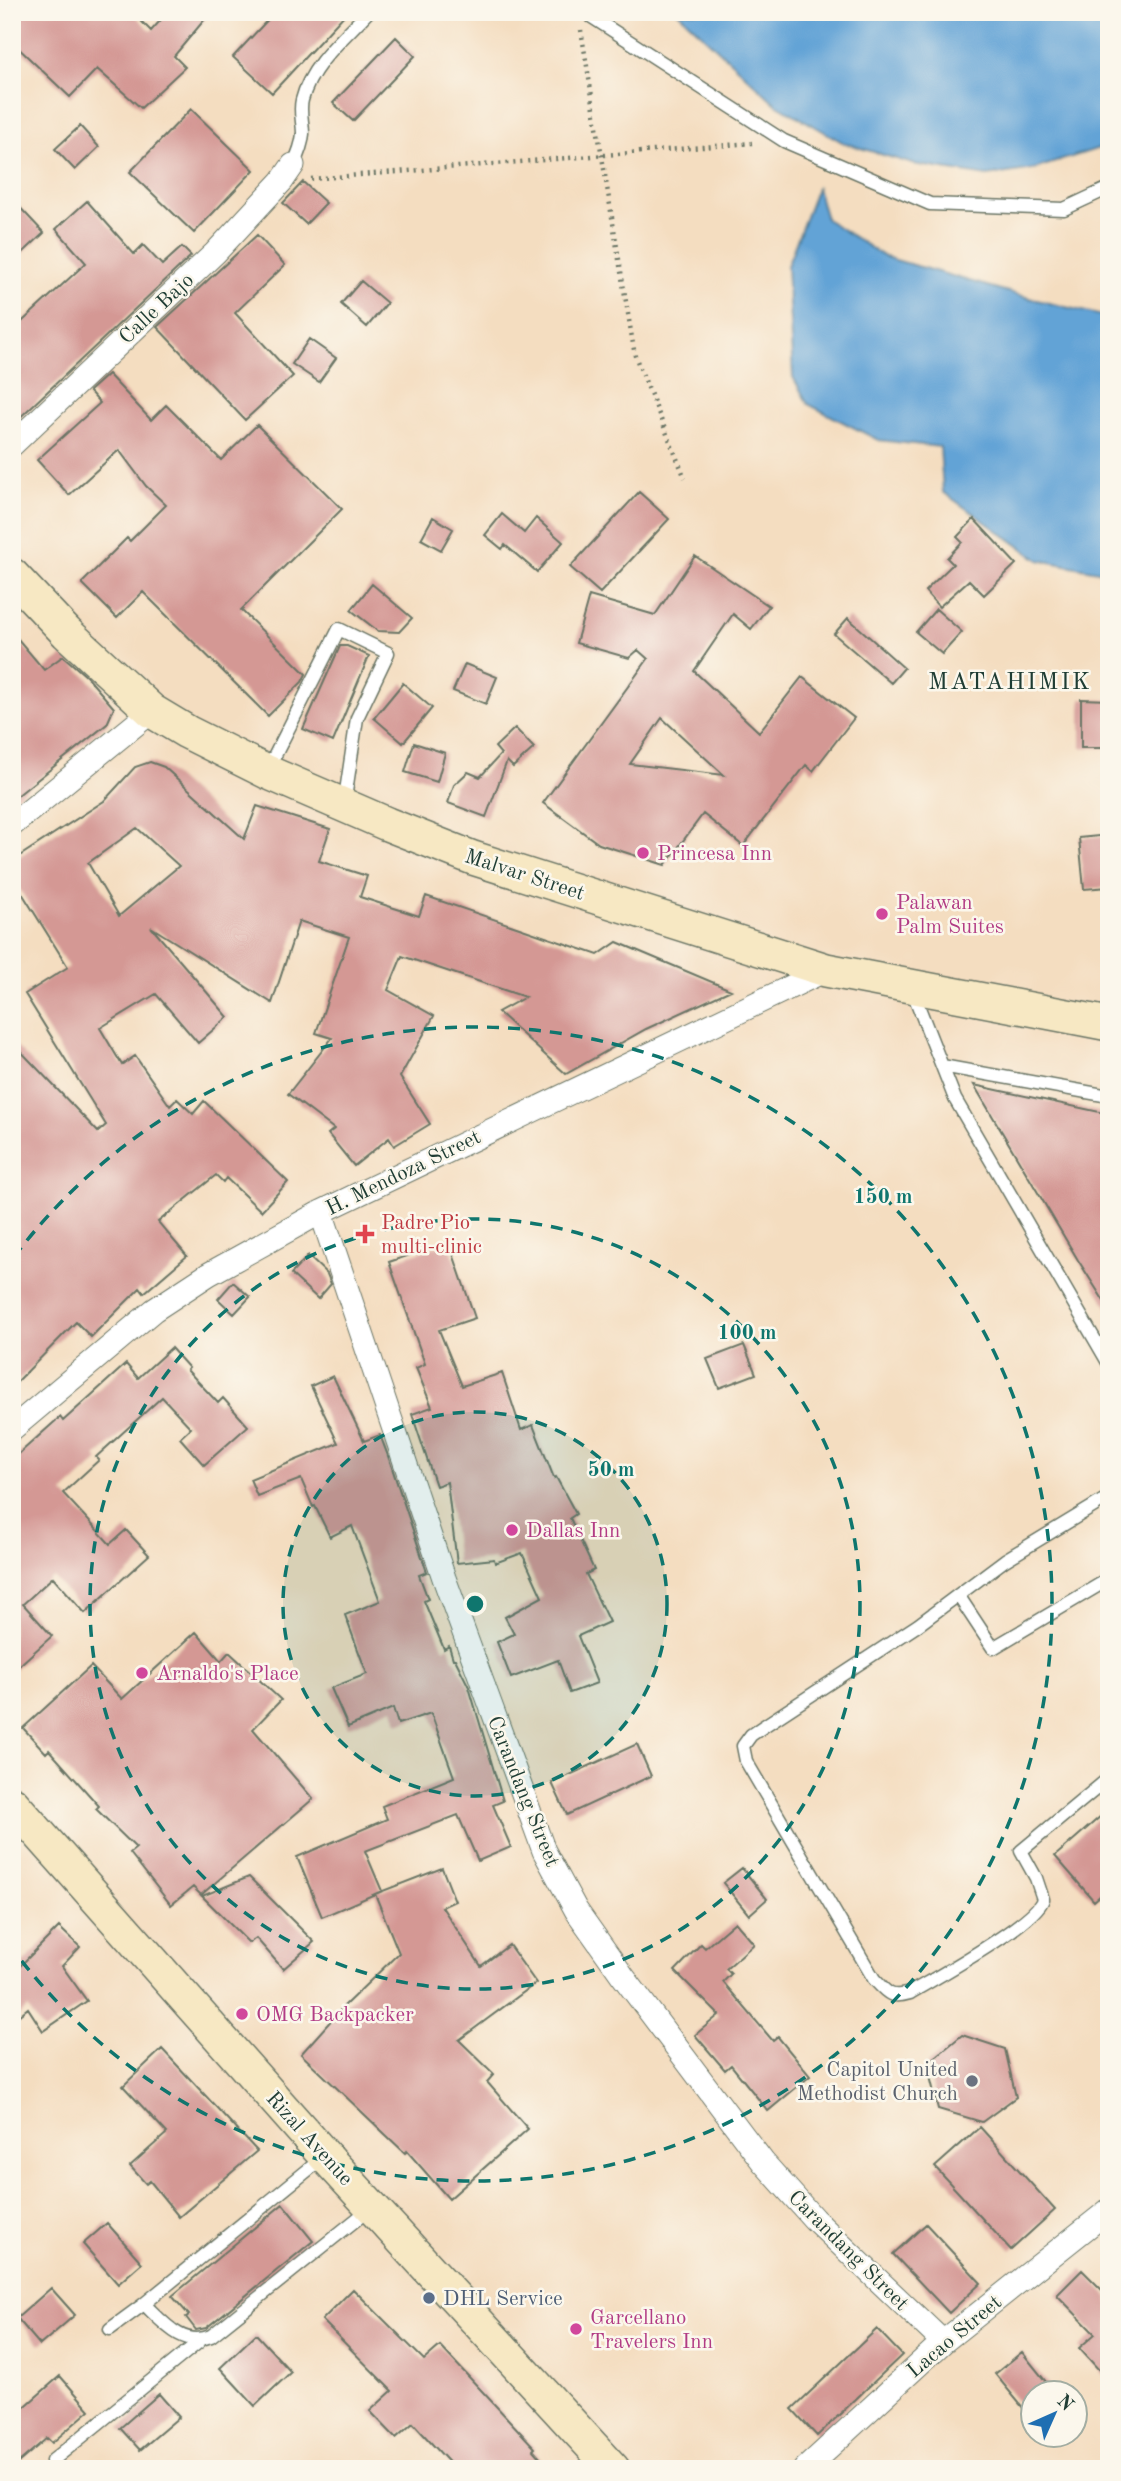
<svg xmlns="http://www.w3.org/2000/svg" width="1121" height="2481" font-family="'Old Standard TT',serif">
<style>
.water{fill:#62a3d6;stroke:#407085;stroke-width:2}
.building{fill:#d49894;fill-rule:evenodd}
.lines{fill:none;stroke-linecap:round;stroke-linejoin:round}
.service-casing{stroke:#6a7565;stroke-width:15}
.minor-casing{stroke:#6a7565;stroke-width:25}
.secondary-casing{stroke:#6a7565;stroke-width:36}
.path{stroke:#6a7565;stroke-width:4.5;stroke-dasharray:2 5;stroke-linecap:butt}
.service{stroke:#fff;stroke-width:12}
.minor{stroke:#fff;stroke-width:23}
.secondary{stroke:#f7e8c3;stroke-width:33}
.ring{fill:none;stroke:#0f766e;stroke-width:3.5;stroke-dasharray:12 9}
.hotel-dot{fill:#d1479c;stroke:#fbf7ec;stroke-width:2.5}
.health-dot{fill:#e0444e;stroke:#fbf7ec;stroke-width:2.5}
.worship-dot{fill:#6b7280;stroke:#fbf7ec;stroke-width:2.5}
.service-dot{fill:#5c6f8a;stroke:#fbf7ec;stroke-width:2.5}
.labels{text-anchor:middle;stroke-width:5;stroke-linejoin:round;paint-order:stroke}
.street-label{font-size:21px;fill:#1f3d34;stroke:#fbf7ec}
.hotel-label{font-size:21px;fill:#b23c85;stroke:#fbf7ec;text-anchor:start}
.health-label{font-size:21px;fill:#be3a42;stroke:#fbf7ec;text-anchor:start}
.worship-label{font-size:21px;fill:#5b616d;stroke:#fbf7ec;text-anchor:end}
.service-label{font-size:21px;fill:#4e5e75;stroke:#fbf7ec;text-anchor:start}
.quarter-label{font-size:24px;letter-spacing:2px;fill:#1f3d34;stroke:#fbf7ec}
.centre{fill:#0f766e;stroke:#fbf7ec;stroke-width:3.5}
.ring-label{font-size:21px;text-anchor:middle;font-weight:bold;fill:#0f766e;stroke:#fbf7ec;stroke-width:5;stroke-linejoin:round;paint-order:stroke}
</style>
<rect width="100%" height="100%" fill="#fbf7ec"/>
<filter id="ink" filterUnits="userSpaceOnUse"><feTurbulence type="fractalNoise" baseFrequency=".0143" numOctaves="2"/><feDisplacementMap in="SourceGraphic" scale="14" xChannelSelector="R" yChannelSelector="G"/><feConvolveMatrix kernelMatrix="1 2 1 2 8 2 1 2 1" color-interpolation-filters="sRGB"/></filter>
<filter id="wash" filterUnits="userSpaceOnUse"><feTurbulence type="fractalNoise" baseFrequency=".00686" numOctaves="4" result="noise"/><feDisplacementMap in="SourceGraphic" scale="28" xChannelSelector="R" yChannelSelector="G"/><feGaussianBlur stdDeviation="1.57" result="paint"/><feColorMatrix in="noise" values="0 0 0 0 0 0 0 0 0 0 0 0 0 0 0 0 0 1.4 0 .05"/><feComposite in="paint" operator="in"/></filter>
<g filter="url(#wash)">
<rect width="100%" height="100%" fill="#f4ddc0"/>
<path class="water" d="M678,12H1109V145L1034,169L987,176L913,164L844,143L776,104Z
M817,188L826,219L885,257L1033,299L1103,316L1109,329V573L1039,560L943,492L940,447L878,440L808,404L793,377L787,266Z"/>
<g id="blocks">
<path class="building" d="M12,12H132L151,31L168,12H211L174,56L185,67L141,108L97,69L70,97L12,42Z
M275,12H347L272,93L233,57Z
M396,37L415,56L353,121L333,103Z
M191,109L254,170L194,233L130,172Z
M80,126L99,147L75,170L55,149Z
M303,182L326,203L306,224L283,203Z
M12,199L44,233L12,263Z
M87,201L134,254L143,245L162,265L182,247L191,256L12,425V331L86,263L56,229Z
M257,235L285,265L235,313L293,376L245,420L157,327Z
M361,281L387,303L367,327L341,304Z
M309,339L336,358L319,382L292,364Z
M108,374L151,420L166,405L221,460L257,425L342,509L241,610L306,674L302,682L268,716L143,592L117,618L82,583L127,538L130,541L166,505L146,486L119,450L69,495L37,460L100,403L89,391Z
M639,492L669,519L600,593L570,567Z
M502,514L524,533L536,518L563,542L537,572L505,545L502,549L485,535Z
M433,517L453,529L441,550L421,539Z
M974,519L1016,564L984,595L969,580L939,607L925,591L953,564L947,558L962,542L957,537Z
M695,556L769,606L751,629L733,614L694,671L759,732L802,677L854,718L813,771L806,765L743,846L703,814L665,865L599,844L543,803L648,659L638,650L629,658L576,643L589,596L655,615ZM662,718L724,775L630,764Z
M372,584L412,618L399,632L378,631L351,610Z
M936,609L962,632L942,654L916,632Z
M848,618L904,668L891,683L834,634Z
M12,632L44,670L63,656L87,677L114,708L107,724L12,800Z
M340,646H347L369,656L333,742L303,729Z
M465,664L497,677L486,704L453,691Z
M403,683L432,708L403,743L374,718Z
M1081,699L1109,700V748H1081Z
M515,728L534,748L513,767L507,761L486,817L448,803L454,785L468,772L480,777L501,754L495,747Z
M414,743L445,753L437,782L405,772Z
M150,762L164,767L244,839L257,806L330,829L319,861L367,876L360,897L419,916L426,896L598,955L617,942L731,990L646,1029L566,1074L498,1012L525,997L402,956L388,990L434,1016L400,1077L430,1124L394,1146L389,1138L354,1166L328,1134L334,1129L288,1094L332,1038L316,1033L349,937L299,921L272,1003L151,927L228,1017L198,1043L156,994L100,1028L122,1065L135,1056L170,1106L177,1099L193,1114L204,1101L288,1182L261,1211L226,1178L223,1182L216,1175L158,1222L187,1256L144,1293L140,1288L91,1337L76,1322L12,1387V1042L98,1132L106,1125L25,994L68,967L12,877V861L104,801L135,767ZM137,828L179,866L119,916L88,863Z
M1109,835V887L1084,889L1079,838Z
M974,1085L1109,1114V1309L1078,1260Z
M449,1242L475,1318L439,1330L462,1386L502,1373L521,1430L533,1425L554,1478L556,1477L576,1514L570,1518L594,1570L586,1574L609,1622L578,1636L597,1683L570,1693L558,1660L511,1678L497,1642L514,1634L505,1617L542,1597L522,1553L495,1563L494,1559L457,1563L447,1482L436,1486L412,1414L432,1407L416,1368L425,1364L389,1262Z
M308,1256L327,1274L331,1284L318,1299L291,1274Z
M233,1282L250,1297L234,1314L218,1299Z
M744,1345L756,1374L719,1388L707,1359Z
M171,1348L189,1368L187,1370L218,1403L223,1398L248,1426L204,1465L180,1438L191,1428L162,1397L96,1457L99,1460L63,1493L110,1544L126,1530L149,1555L85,1613L53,1577L23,1604L52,1636L12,1672V1460L60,1417L63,1421L126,1364L138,1378Z
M333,1376L364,1441L380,1435L388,1456L427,1572L419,1575L428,1599L424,1601L444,1649L449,1646L453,1659H455L469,1687L503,1801L493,1805L511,1847L478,1861L458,1815L365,1851L382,1891L322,1917L297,1857L387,1819L382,1806L454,1777L431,1713L398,1724L393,1708L348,1727L331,1688L367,1674L345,1615L380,1601L352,1526L330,1537L315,1506L313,1507L301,1479L257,1496L250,1479L338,1443L311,1386Z
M196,1632L221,1661L229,1652L281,1700L253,1729L313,1799L201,1895L193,1887L171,1905L130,1853L136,1848L96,1809L99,1806L49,1750L46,1753L23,1728L91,1666L122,1699Z
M637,1744L651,1776L567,1815L552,1783Z
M1109,1809V1888L1094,1901L1055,1856Z
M442,1868L455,1901L442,1907L481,1966L509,1945L536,1983L459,2040L494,2074L487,2082L528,2129L449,2199L407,2151L405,2153L301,2054L344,2006L399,1953L375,1894Z
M742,1868L767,1899L749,1915L723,1883Z
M249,1877L314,1942L283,1969L256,1938L249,1943L202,1896Z
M735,1922L754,1944L726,1969L731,1974L723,1982L773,2041L778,2037L810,2076L768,2111L731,2065L725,2070L695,2035L719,2015L675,1971L701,1944L705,1948Z
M59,1927L80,1947L62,1966L87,2001L43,2031L28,2008L12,2021V1974Z
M962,2035L1005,2049L1016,2097L982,2122L938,2109L927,2064Z
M162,2049L257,2151L179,2217L150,2181L146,2184L130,2166L167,2133L123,2086Z
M980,2127L1055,2210L1011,2250L935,2167Z
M283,2204L313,2241L206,2328L196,2330L186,2317L189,2315L172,2296Z
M107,2223L142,2263L118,2284L83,2244Z
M926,2224L981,2283L949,2313L893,2254Z
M1082,2270L1109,2297V2381L1079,2348L1095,2334L1057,2295Z
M51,2288L75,2315L40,2345L17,2318Z
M353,2289L424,2360L440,2346L535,2448L533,2450L550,2469H455L413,2423L396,2438L370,2411L392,2391L322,2320Z
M877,2329L902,2355L817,2436L792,2409Z
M256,2334L291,2372L255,2406L220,2368Z
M1022,2352L1051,2388L1044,2393H1033V2402L1024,2409L995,2374Z
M60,2376L90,2410L52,2443L47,2438L12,2468V2418Z
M159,2394L179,2417L140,2450L120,2428Z"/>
</g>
</g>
<g filter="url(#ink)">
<use href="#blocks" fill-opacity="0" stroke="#6a7565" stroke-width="2"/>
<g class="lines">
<g class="service-casing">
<path id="service" d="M584,12L784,141L930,204L1064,209L1109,188
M293,165C298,155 302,145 303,134C303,122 299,111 302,100C311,64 344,38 368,12
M267,771L339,629L388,653L357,718L344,805
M912,990L955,1099L1109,1364
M942,1066L1109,1096
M1109,1497L1005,1560L918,1625L764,1726L751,1735L743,1746L746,1761L874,1979C887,1993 890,1999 910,1993C935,1978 1036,1923 1043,1899L1036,1878L1021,1851L1109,1778
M958,1595L993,1648L1109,1579
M325,2156L144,2304C163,2322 183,2348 211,2336L372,2207
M110,2329L144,2304
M58,2469L52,2461L200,2341"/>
</g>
<g class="minor-casing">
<path id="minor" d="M12,445L215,253L282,181L293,165
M12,825L152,711
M321,1212L444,1578L544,1851L576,1910L622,1975L763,2162L814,2219L943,2342
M12,1429L154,1310L209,1274L321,1212L826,970
M805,2469L943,2342L1109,2210"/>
</g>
<g class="secondary-casing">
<path id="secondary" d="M12,575L67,633L152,711L187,732L267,772L387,824L473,858L826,970L1109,1024
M12,1803L325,2156L613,2469"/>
</g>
<path class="path" d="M581,30L635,356L685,478
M311,179L752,143"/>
<use href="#service" class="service"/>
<use href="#minor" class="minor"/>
<use href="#secondary" class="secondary"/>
</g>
</g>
<circle cx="475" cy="1604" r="192" fill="#0f766e" fill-opacity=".12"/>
<g class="ring">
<circle cx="475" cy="1604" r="192"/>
<circle cx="475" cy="1604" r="385"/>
<path d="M14 1257A577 577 0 1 1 14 1951"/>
</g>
<g class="hotel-dot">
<circle cx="643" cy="853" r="7"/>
<circle cx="882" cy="914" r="7"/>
<circle cx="512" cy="1530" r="7"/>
<circle cx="142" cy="1673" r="7"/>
<circle cx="242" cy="2014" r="7"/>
<circle cx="576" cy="2329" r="7"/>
</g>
<path class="health-dot" d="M361.5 1223.5h7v7h7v7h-7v7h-7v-7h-7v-7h7z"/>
<circle class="worship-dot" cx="972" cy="2081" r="7"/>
<circle class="service-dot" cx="429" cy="2298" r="7"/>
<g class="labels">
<g class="street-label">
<text transform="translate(156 308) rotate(-43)" y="7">Calle Bajo</text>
<text transform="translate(525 874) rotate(18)" y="7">Malvar Street</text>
<text transform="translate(403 1172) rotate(-26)" y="7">H. Mendoza Street</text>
<text transform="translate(524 1791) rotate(68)" y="7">Carandang Street</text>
<text transform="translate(310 2138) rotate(48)" y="7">Rizal Avenue</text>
<text transform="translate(849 2250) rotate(45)" y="7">Carandang Street</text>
<text transform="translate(954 2336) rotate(-40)" y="7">Lacao Street</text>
</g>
<g class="hotel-label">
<text x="657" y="860">Princesa Inn</text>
<text x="896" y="909">Palawan<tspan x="896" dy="24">Palm Suites</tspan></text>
<text x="526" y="1537">Dallas Inn</text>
<text x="156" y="1680">Arnaldo's Place</text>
<text x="256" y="2021">OMG Backpacker</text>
<text x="590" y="2324">Garcellano<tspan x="590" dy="24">Travelers Inn</tspan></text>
</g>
<g class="health-label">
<text x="381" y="1229">Padre Pio<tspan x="381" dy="24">multi-clinic</tspan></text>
</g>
<g class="worship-label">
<text x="958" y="2076">Capitol United<tspan x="958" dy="24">Methodist Church</tspan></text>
</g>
<g class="service-label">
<text x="443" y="2305">DHL Service</text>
</g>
<g class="quarter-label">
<text x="1010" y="689">MATAHIMIK</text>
</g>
</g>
<circle cx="475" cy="1604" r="10" class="centre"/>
<g class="ring-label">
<text x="883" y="1203">150 m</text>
<text x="747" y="1339">100 m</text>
<text x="611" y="1476">50 m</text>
</g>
<rect width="1121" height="2481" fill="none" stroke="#fbf7ec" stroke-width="42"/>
<g transform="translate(1054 2414) rotate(45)"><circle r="33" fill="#fbf7ec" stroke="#a3ada2" stroke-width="2"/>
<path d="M0-5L12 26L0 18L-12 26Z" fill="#1f6fb2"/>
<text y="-10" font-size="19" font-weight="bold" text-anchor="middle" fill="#1f3d34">N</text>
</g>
</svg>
